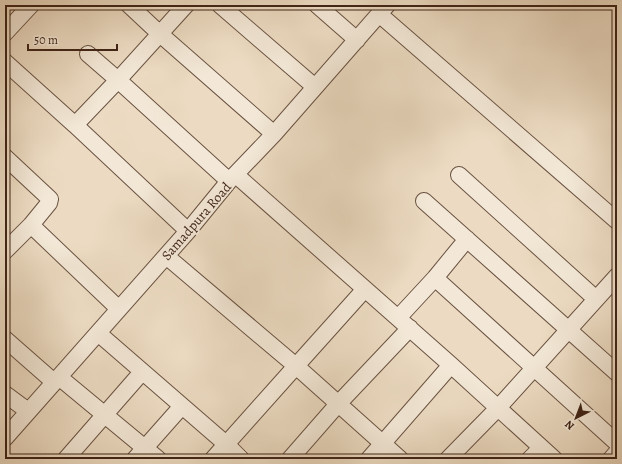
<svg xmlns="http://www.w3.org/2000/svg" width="622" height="464" font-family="Alegreya,serif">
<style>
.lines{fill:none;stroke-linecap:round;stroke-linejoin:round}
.minor-casing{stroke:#6a5242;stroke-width:18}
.minor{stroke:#f3e8d7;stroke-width:16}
.labels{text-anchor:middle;stroke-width:3.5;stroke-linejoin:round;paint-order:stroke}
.street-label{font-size:14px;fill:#3f2417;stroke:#f3e8d7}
</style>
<rect width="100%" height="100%" fill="#ecdbc2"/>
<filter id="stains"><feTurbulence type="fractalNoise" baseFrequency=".005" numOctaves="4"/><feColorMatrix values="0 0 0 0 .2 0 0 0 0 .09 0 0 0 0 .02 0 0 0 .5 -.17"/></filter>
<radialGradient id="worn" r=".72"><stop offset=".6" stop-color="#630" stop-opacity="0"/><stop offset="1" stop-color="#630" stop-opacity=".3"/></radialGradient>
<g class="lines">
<g class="minor-casing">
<path id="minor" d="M129,5L160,34L274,134
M220,5L315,87
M317,5L357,40
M379,14L617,221
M5,33L31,5
M88,54L118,80L229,181
M5,62L75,125L118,80L186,5
M75,125L188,231
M5,157L50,199L49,203L31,225L5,251
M236,175L451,365L554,459
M459,175L596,299
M424,201L617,373
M31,225L119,309
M166,256L296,366L400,459
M435,278L617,443
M398,318L435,278L467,239
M98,333L226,444L241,459
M5,339L54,382
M59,377L158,459
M5,394L28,411
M5,438L188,231L229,181L274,134L387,5
M66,459L142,372
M135,459L182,406
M213,459L296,366L365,289
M290,459L338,404L410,328
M369,459L451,365
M448,459L498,408L617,276
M530,459L541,448
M611,459L617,452"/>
</g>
<use href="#minor" class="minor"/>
</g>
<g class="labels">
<g class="street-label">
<text transform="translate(196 221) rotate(-49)" y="5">Samadpura Road</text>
</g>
</g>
<rect width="622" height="464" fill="none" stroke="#ecdbc2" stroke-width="20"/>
<rect x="6" y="6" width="610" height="452" fill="none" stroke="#3f2417" stroke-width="2"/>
<rect x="10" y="10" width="602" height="444" fill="none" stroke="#3f2417"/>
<g transform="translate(576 418) rotate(222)" stroke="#f3e8d7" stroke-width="3" paint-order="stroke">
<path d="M0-3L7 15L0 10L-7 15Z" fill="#3f2417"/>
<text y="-6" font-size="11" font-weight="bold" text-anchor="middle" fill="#3f2417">N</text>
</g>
<path d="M28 44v6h89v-6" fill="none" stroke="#3f2417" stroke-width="2"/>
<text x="34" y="44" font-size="12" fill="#3f2417" stroke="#f3e8d7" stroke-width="3" paint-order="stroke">50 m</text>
<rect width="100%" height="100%" filter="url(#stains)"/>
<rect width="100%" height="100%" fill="url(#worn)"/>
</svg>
